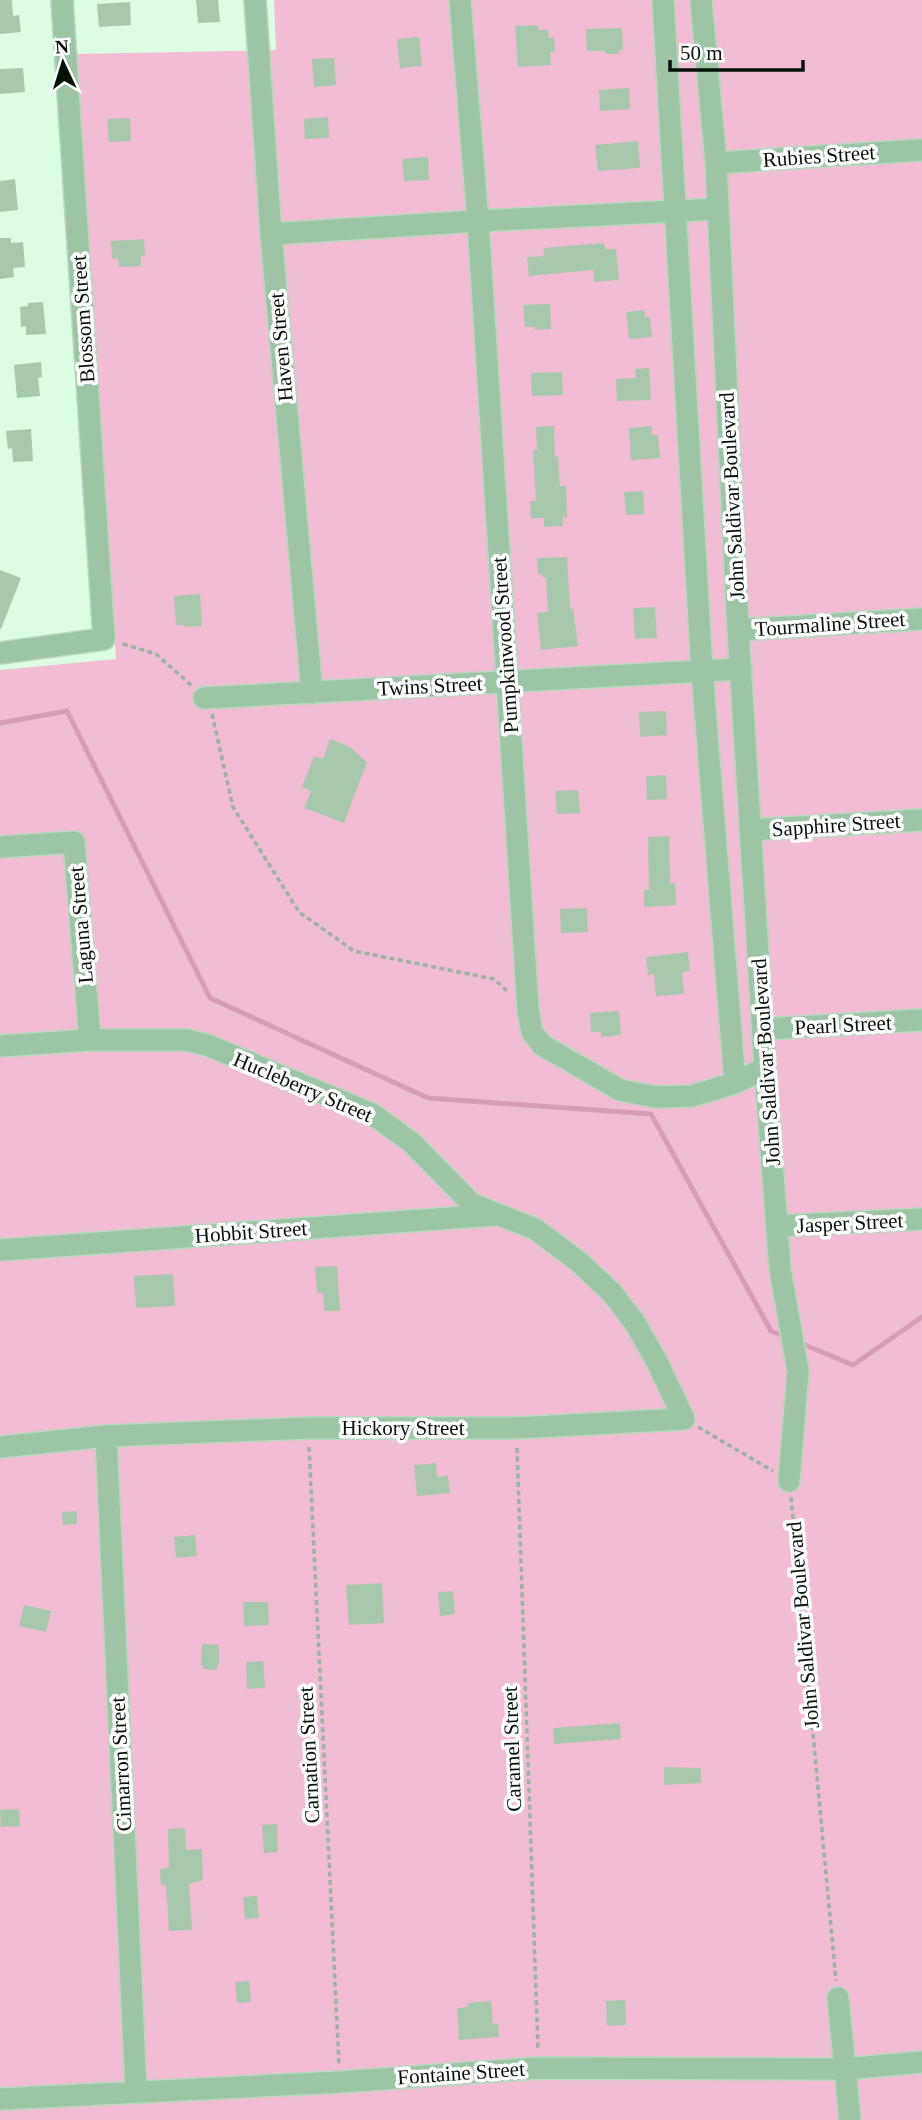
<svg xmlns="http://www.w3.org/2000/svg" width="922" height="2120" font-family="Georgia,serif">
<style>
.green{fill:#f1bdd4}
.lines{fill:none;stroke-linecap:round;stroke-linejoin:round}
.stream{stroke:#d69db7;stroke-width:5}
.building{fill:#a8c8ae}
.minor-casing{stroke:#bad7c0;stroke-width:24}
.path{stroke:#9ab49f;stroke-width:3.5;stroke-dasharray:5 3.5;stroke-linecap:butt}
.minor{stroke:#9dc4a5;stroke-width:21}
.labels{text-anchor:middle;stroke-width:7;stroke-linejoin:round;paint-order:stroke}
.street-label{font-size:21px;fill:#061108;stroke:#fff}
</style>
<rect width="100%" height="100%" fill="#dcfde3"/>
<path class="green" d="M274,0H922V2120H0V670L116,659L77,54L276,50Z"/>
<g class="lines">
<path class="stream" d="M0,723L67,711L210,998L428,1098L651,1114L771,1331L786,1337
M798,1342L853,1365L922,1317"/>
</g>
<path class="building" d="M0,0H12L13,16L19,15L21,32L0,34Z
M196,0H218L220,22L198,23Z
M130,2L131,25L99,27L97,4Z
M538,25V30H548L549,38L554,37L555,52H550L551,65L518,67L515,26Z
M622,28L623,50H619V54H605V51H587L586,29Z
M419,37L422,66L400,68L397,39Z
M334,58L336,85L314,87L312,59Z
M23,68L25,92L0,94V69Z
M629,88L630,109L600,111L599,90Z
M328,117L329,138L305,139L304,119Z
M130,118L131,141L109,142L107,119Z
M638,141L640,168L598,171L595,145Z
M428,157L429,180L404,181L402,159Z
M15,179L18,210L0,212V181Z
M0,238H11V243L23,242L25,267L13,268L14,277L0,279Z
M144,239L145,256H141V266L119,267L118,258L112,259L111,241Z
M604,243L605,249H616L619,280L594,282L593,270L529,276L527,257L544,256L543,248Z
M43,302L46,334L26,335V326L21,327L20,307L28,306V303Z
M550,304L551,329L535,330V327H525L523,305Z
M644,310L645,317H650L652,337L629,339L626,312Z
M41,362L42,377L38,378L40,396L17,398L14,365Z
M649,368L651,400L617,401L616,379L636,378L635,369Z
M562,372L563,395L532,396L531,373Z
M554,426L555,457H558L560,486H566L567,517H563V526L544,527V518H531L530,501H536L533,450H537L536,427Z
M652,426V435H658L660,458L631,460L629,428Z
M31,429L33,461L13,462L12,448L8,449L6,431Z
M643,491L644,514L626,515L624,492Z
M567,557L570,609H573L578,646L541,650L537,613L548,612L546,578H543L542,574H538L537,558Z
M0,570L21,578L1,629L0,628Z
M200,594L202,626L185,627V625H176L174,596Z
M655,607L657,638L635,639L633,608Z
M666,711L667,735L640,737L639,712Z
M330,739L350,747L367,762L344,823L304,808L311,791L302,787L314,756L323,759Z
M666,775L667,799L647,800L646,776Z
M578,790L580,813L557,814L555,791Z
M669,836L670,883H675L676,905L644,907V890H649L648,837Z
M587,908L588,932L561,933L560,909Z
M688,952L690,971L682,972L684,994L656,996L654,974L648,975L646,957Z
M619,1011L621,1035L601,1037V1032H591L590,1013Z
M337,1266L340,1311H324L323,1293H317L315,1267Z
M173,1274L175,1306L136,1308L134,1276Z
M436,1463L437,1477L448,1476L450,1493L417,1496L414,1465Z
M77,1511V1524L63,1525L62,1512Z
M195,1535L197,1556L176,1558L174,1537Z
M382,1583L384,1623L349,1625L346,1585Z
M453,1591L455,1614L440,1616L438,1592Z
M243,1602H268L269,1625L244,1626Z
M24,1605L51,1611L46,1632L19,1626Z
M202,1644L219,1645V1665H217V1670L203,1669V1665H201Z
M263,1661L265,1688L247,1689L246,1662Z
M620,1723L621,1739L554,1744L553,1728Z
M664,1767L701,1768V1783L664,1785Z
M19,1809L20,1826L1,1827L0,1810Z
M277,1824L278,1852L264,1853L262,1825Z
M185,1828L186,1850L202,1849L203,1880L189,1884L192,1930L169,1931L166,1885H161L160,1869L169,1868L168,1829Z
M257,1896L259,1918L245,1919L243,1897Z
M249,1981L251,2002L237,2003L235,1982Z
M625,2000L626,2025L607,2026L606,2001Z
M491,2001L493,2024L498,2023L499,2037L459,2040L457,2008L468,2007L467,2003Z"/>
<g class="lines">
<g class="minor-casing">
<path id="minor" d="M255,0L271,234L312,693
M460,0L478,221L528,1010L532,1032L542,1045L620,1090L655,1097L692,1096L735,1083L765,1068
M663,0L702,671L735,1083
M701,0L716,163L738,630L765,1068L780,1269L798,1371L789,1481
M716,163L922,150
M271,234L478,221L718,209
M738,630L922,619
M0,653L104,639L62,0
M204,698L741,669
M750,830L922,820
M0,847L74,842L90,1040
M764,1029L922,1020
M0,1046L90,1040H186L207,1045L372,1114L411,1142L472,1204L535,1229L579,1262L612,1293L635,1323L656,1360L684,1419L516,1428H308L106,1436L0,1447
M777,1226L922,1219
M0,1250L494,1215
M106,1436L136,2091
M838,1998L850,2120
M0,2099L340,2082L538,2068L845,2069L922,2062"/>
</g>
<path class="path" d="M123,644L156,654L192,686
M212,714L233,807L299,912L354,951L494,979L507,991
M698,1427L773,1471
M309,1447L339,2065
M517,1448L538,2049
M791,1497L836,1981"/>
<use href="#minor" class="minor"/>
</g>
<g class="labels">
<g class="street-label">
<text transform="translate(819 156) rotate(-4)" y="7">Rubies Street</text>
<text transform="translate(83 319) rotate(-94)" y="7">Blossom Street</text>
<text transform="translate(281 347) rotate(-95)" y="7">Haven Street</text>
<text transform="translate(732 496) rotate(-93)" y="7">John Saldivar Boulevard</text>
<text transform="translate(830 624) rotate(-4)" y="7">Tourmaline Street</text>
<text transform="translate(505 645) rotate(-94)" y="7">Pumpkinwood Street</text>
<text transform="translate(430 686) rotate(-3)" y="7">Twins Street</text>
<text transform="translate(836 825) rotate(-4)" y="7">Sapphire Street</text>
<text transform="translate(81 925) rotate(-95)" y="7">Laguna Street</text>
<text transform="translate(843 1025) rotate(-3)" y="7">Pearl Street</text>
<text transform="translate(766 1062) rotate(-94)" y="7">John Saldivar Boulevard</text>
<text transform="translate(303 1087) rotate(23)" y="7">Hucleberry Street</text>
<text transform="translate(850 1223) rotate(-3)" y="7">Jasper Street</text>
<text transform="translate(251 1232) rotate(-4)" y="7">Hobbit Street</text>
<text x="403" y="1435">Hickory Street</text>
<text transform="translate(803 1625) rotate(-95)" y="7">John Saldivar Boulevard</text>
<text transform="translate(512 1749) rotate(-92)" y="7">Caramel Street</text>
<text transform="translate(309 1755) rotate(-93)" y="7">Carnation Street</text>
<text transform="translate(121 1764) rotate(-93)" y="7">Cimarron Street</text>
<text transform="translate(461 2073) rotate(-4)" y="7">Fontaine Street</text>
</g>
</g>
<g transform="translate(63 63) rotate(356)" stroke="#ffffff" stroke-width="5" paint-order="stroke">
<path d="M0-5L12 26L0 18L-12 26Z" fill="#061108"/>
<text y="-10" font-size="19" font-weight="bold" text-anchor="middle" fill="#061108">N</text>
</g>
<path d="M670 60v10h133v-10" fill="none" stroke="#061108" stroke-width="3.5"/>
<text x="680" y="60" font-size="21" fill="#061108" stroke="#ffffff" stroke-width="5" paint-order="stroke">50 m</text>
</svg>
